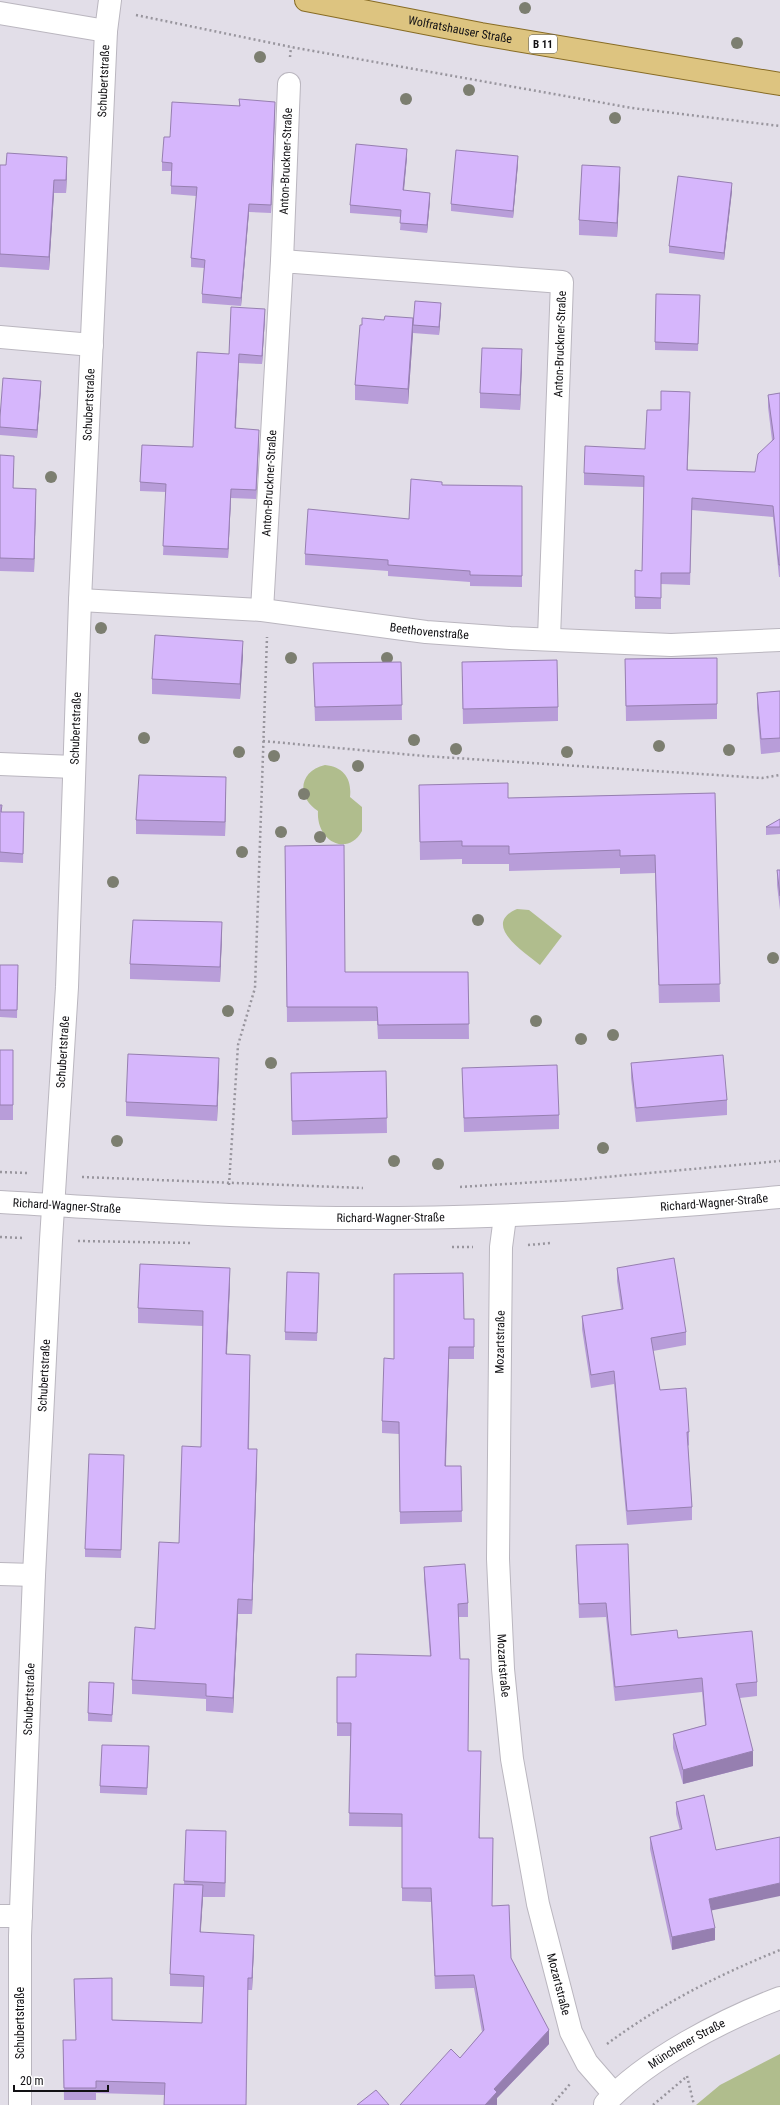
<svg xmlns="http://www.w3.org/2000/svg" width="780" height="2105" font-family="'Roboto Condensed',sans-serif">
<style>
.green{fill:#b0bd8d}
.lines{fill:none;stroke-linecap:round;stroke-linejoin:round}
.street-casing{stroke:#bab6bf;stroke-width:24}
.primary-casing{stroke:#876b23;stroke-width:24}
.path{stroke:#98959d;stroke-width:2.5;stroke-dasharray:2 3;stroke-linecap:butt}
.street{stroke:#fff;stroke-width:22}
.primary{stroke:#ddc480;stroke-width:22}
.tree{fill:#7c7e70}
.wall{fill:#b89dd9}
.shaded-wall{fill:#967fb0}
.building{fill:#d6b6fc;stroke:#967fb0}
.labels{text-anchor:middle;stroke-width:4;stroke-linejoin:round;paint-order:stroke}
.shield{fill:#fff;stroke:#59585a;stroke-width:1}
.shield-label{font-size:11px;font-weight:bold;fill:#121114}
.street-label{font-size:12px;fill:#121114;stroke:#fff}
</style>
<rect width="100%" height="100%" fill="#e2dee8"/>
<path class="green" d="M325,765C344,767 352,779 350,797L362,807V831C348,857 316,842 318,811C296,797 299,771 325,765Z
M517,909L529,910L562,936L540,965C526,953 480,925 517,909Z
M780,2054V2105H696L720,2085Z"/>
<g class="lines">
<g class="street-casing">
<g id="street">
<path d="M0,13L106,31"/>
<path id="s1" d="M282,261L289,84"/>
<path d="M0,337L92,345"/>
<path id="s2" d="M80,600L262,610L426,632L510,638L671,645L780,640"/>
<path id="s3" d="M262,610L282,261L562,282L549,638"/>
<path d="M0,764L74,767"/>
<path id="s4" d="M0,1202C112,1208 225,1217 337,1218C485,1219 633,1211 780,1197"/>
<path id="s5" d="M505,1217L501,1247L498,1559L503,1669L512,1759L538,1904L571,2032L587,2063L614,2094"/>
<path d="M0,1574L34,1575"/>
<path d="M0,1916H21"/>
<path id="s6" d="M605,2104C645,2060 724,2019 780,1998"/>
<path id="s7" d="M20,2105V1936L34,1575L51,1240L67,987L80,600L106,31L110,0"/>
</g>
</g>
<g class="primary-casing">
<g id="primary">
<path id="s8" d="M306,0L481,34L780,84"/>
</g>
</g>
<path class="path" d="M136,15L291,47L632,108L780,126
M290,57L291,47
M263,741L424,756L762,778L780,775
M0,1172L27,1173
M82,1177L363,1188
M229,1185L238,1045L255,988L267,637
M460,1187L584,1179L780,1161
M0,1237L23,1238
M78,1241L193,1243
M528,1245L551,1243
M452,1247H473
M607,2044C661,2004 718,1975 780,1950
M687,2076L694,2105
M552,2105L570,2084
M653,2105L685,2078"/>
<use href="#street" class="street"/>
<use href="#primary" class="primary"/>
</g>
<g class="tree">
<circle cx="525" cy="8" r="6"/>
<circle cx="737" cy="43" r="6"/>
<circle cx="260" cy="57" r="6"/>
<circle cx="469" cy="90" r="6"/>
<circle cx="406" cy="99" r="6"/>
<circle cx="615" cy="118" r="6"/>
<circle cx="51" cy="477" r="6"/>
<circle cx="101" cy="628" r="6"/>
<circle cx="291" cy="658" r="6"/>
<circle cx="387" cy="658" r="6"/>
<circle cx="144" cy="738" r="6"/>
<circle cx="414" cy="740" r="6"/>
<circle cx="659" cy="746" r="6"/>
<circle cx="456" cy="749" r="6"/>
<circle cx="729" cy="750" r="6"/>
<circle cx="239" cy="752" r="6"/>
<circle cx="567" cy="752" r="6"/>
<circle cx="274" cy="756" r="6"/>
<circle cx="358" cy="766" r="6"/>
<circle cx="304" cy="794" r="6"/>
<circle cx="281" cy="832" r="6"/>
<circle cx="320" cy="837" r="6"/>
<circle cx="242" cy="852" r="6"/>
<circle cx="113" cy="882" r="6"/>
<circle cx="478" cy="920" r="6"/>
<circle cx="773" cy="958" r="6"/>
<circle cx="228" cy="1011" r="6"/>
<circle cx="536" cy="1021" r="6"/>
<circle cx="613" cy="1035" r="6"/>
<circle cx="581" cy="1039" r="6"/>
<circle cx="271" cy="1063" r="6"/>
<circle cx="117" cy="1141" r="6"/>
<circle cx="603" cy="1148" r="6"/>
<circle cx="394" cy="1161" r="6"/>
<circle cx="438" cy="1164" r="6"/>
</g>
<path class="wall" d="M239,99L275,110L271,213L249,212L241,306L202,303V294L204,268L191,267V258L196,196L171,194V171H162V162L170,137L239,106Z
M407,157L404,191L430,201L427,233L400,230L401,217L350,213V205Z
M518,164L513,218L451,211V204Z
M0,165L67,170L66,193H54L49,270L0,267Z
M620,182L617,237L579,235V220Z
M732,191L724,260L669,253V246Z
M700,295L698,351L655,350V342Z
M441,310L439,335L413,333L408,404L355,400V385L362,325L384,320L413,318Z
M265,317L262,364L239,363L236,428L259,438L256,499L231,498L228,558L163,555L166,492L140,491V482L193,447L229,354Z
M522,364L520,410L480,408V393Z
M41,389L37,438L0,435V417Z
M780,393V577H779L773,517L692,510L690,585L661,584V609H635V597L642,571L644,487L584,485V473L645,449L661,410L690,404L687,470L755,472L772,440L768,407V395Z
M0,455L14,469L13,488L36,502L34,572L0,571Z
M442,485L522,486V587L470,586V582L388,576V571L305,565V554L409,519Z
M243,655L240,699L152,694V679Z
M717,658V719L626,721L625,659Z
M401,662L402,720L315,721L313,663Z
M462,676L558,707V721L463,724Z
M780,691V752L761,754L757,708V693Z
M419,785L508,798L715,793L720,1002L659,1003L655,873L620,874V868L509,871V864H462V859L420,860Z
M226,792L225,836L136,834V820Z
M0,805L2,812L24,822L23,863L0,862Z
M780,819V834L766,835V827Z
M285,846L345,972H468L469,1039H378L377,1021L287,1022Z
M777,870H780V910L777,885Z
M222,936L220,982L130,979V964Z
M0,965L18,973L17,1018L0,1017Z
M0,1050H13V1120H0Z
M631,1063L727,1100V1115L636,1122L631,1078Z
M462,1068L559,1115V1129L464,1132Z
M386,1071L387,1133L292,1135L291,1073Z
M219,1073L217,1121L126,1116V1102Z
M617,1268L686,1332V1345L653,1351L660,1390L689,1432V1445L688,1446L692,1507V1520L627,1525L614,1384L591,1388L582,1329V1316L621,1309L617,1281Z
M319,1281L317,1341L285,1340V1332Z
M230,1283L227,1354L250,1370L249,1449L257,1464L252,1614H238L233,1713L206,1711V1699L132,1694V1680L155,1629L179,1543L201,1447L203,1326L138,1323V1308Z
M464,1319H474V1359H449L446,1466H461L462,1522L400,1524L399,1434L382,1433V1421L394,1359Z
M124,1463L121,1558L85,1557V1549Z
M576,1545L631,1635L678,1638L757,1682V1696L740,1698L753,1766L683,1784L673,1748V1734L705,1725L702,1692L615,1701L606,1617L579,1618Z
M424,1567L468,1603V1617H458L460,1659L468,1751L480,1838L492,1906L511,1958L549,2044L497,2098V2105L460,2058L482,2032L474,1988L435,1989L431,1902L402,1901V1827L349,1826L351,1736H337V1677H356L430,1656L424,1580Z
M114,1691L112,1722L88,1721V1713Z
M149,1754L147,1795L100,1793V1786Z
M676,1802L715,1940L672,1950L650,1849V1837L680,1830L676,1814Z
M186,1830L226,1846L225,1897H203L200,1933L254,1947L252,1990H248L164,2095L96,2093V2100H64L63,2040H76L74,1979L112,2020L202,2023L203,1987L170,1986V1974L184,1884Z"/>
<path class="shaded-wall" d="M275,102V110L271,213V205Z
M407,149V157L403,198V190Z
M518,156V164L513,218V211Z
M67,157V170L66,193V180Z
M620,167V182L617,237V223Z
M54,180V193L49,270V257Z
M732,183V191L724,260V253Z
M430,193V201L427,233V225Z
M249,204V212L241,306V298Z
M441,303V310L439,335V327Z
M265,309V317L262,364V356Z
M413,318V333L408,404V389Z
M522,349V364L520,410V395Z
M239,354V363L235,437V428Z
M41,381V389L37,438V430Z
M690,392V404L687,482V470Z
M259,430V438L256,499V490Z
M36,489V502L34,572V559Z
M231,489V498L228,558V549Z
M243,641V655L240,699V684Z
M226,777V792L225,836V822Z
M222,922V936L220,982V967Z
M219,1058V1073L217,1121V1106Z
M230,1268V1283L226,1369V1354Z
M449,1347V1359L445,1478V1466Z
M257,1449V1464L252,1614V1600Z
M238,1599V1614L233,1713V1698Z
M753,1751V1766L683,1784V1770Z
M226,1831V1846L225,1897V1883Z
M780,1883V1896L709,1911V1899Z
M203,1885V1897L200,1944V1932Z
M715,1928V1940L672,1950V1937Z
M254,1935V1947L252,1990V1978Z
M549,2030V2044L497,2098V2105H485L494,2089Z"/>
<path class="building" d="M239,99L275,102L271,205L249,204L241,298L202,294L205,260L191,258L197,187L171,186L172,163L162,162L164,137H170L172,102L240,106Z
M356,144L407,149L403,190L430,193L427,225L400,223L401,210L350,205Z
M456,150L518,156L513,211L451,204Z
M7,153L67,157L66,180H54L49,257L0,254V165H6Z
M582,165L620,167L617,223L579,220Z
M678,176L732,183L724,253L669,246Z
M656,294L700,295L698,344L655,342Z
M415,301L441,303L439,327L413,325Z
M231,307L265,309L262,356L239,354L235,428L259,430L256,490L231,489L228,549L163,546L166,484L140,482L142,445L193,447L197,352L229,354Z
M385,316L413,318L408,389L355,385L360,325H362V318L384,320Z
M482,348L522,349L520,395L480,393Z
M3,378L41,381L37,430L0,427V417Z
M661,391L690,392L687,470L755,472L758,454L774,439L768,395L780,393V565H779L773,506L692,498L690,573H661V598L635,597V570L642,571L644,476L584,473L585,446L645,449L647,410H661Z
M0,455L14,456L13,488L36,489L34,559L0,558Z
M411,479L442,482V485L522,486V576L470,575V571L388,565V560L305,554L308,509L409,519Z
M155,635L243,641L240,684L152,679Z
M717,658V704L626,706L625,659Z
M557,660L558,707L463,709L462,662Z
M401,662L402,705L315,707L313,663Z
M780,691V738L761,739L757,693Z
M139,775L226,777L225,822L136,820Z
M508,783V798L715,793L720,984L659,985L655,855L620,856V850L509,854V846H462V841L420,842L419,785Z
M0,805H2L1,812H24L23,854L0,852Z
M780,819V827H766Z
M344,845L345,972H468L469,1024L378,1025L377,1007H287L285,846Z
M777,870H780V896Z
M133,920L222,922L220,967L130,964Z
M0,965H18L17,1010H0Z
M0,1050H13V1105H0Z
M128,1054L219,1058L217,1106L126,1102Z
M723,1055L727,1100L636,1108L631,1063Z
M557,1065L559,1115L464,1118L462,1068Z
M386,1071L387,1118L292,1121L291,1073Z
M674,1258L686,1332L651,1338L660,1390L686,1388L689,1432H687L692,1507L627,1511L614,1371L591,1375L582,1316L623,1309L617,1268Z
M140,1264L230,1268L226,1354L250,1355L248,1449H257L252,1600L238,1599L233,1698L206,1696V1684L132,1680L135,1627L155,1629L159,1542L179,1543L182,1446L201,1447L203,1311L138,1308Z
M287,1272L319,1273L317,1333L285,1332Z
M463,1273L464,1319H474V1347H449L445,1466H461L462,1511L400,1512L399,1422L382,1421L384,1358L394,1359V1274Z
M89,1454L124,1455L121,1550L85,1549Z
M628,1544L631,1635L677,1630L678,1638L752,1631L757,1682L736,1684L753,1751L683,1770L673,1734L706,1725L702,1678L615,1687L606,1603L579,1604L576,1545Z
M465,1564L468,1603L458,1604L460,1659H469L468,1751H481L479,1838H493L492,1906L509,1905L511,1958L549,2030L494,2089L497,2092L485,2105H400L451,2049L460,2058L484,2030L474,1975L435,1976L431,1888H402V1814L349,1813L351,1723H337V1677H356V1654L431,1656L424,1567Z
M89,1682L114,1683L112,1715L88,1713Z
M102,1745L149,1746L147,1788L100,1786Z
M704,1795L716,1850L780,1837V1883L709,1899L715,1928L672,1937L650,1837L682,1829L676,1802Z
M186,1830L226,1831L225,1883L184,1881Z
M174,1884L203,1885L200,1932L254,1935L252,1978H248L246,2105H164L165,2083L96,2081V2088H64L63,2040H76L74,1979L112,1978V2020L202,2023L204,1976L170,1974Z
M376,2090L389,2105H357Z"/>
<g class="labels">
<rect class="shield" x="529" y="35" width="28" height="18" rx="3"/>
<g class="shield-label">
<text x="543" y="48">B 11</text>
</g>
<g class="street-label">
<text dy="4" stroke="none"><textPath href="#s8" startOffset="157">Wolfratshauser Straße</textPath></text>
<text dy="4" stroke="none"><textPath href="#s7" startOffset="2026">Schubertstraße</textPath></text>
<text dy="4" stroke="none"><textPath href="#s1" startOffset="100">Anton-Bruckner-Straße</textPath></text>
<text transform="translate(560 344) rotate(-88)" y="4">Anton-Bruckner-Straße</text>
<text dy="4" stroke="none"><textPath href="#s7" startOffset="1702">Schubertstraße</textPath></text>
<text dy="4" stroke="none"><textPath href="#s3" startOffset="127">Anton-Bruckner-Straße</textPath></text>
<text dy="4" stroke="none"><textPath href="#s2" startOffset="351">Beethovenstraße</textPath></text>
<text dy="4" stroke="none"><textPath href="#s7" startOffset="1378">Schubertstraße</textPath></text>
<text dy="4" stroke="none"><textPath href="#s7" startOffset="1054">Schubertstraße</textPath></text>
<text dy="4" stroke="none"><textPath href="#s4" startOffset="715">Richard-Wagner-Straße</textPath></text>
<text dy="4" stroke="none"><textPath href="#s4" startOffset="67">Richard-Wagner-Straße</textPath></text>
<text dy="4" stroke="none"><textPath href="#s4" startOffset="391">Richard-Wagner-Straße</textPath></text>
<text transform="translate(500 1342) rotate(-89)" y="4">Mozartstraße</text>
<text dy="4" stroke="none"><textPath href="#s7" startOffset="730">Schubertstraße</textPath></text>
<text dy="4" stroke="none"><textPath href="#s5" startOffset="449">Mozartstraße</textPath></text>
<text dy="4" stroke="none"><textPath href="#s7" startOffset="406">Schubertstraße</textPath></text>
<text dy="4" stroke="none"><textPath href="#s5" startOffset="773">Mozartstraße</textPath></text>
<text transform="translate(20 2023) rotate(-90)" y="4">Schubertstraße</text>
<text dy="4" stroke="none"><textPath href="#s6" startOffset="102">Münchener Straße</textPath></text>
</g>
</g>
<path d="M14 2085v6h94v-6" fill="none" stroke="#121114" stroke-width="2"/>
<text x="20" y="2085" font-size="12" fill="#121114" stroke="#ffffff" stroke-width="3" paint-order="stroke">20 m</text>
</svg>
